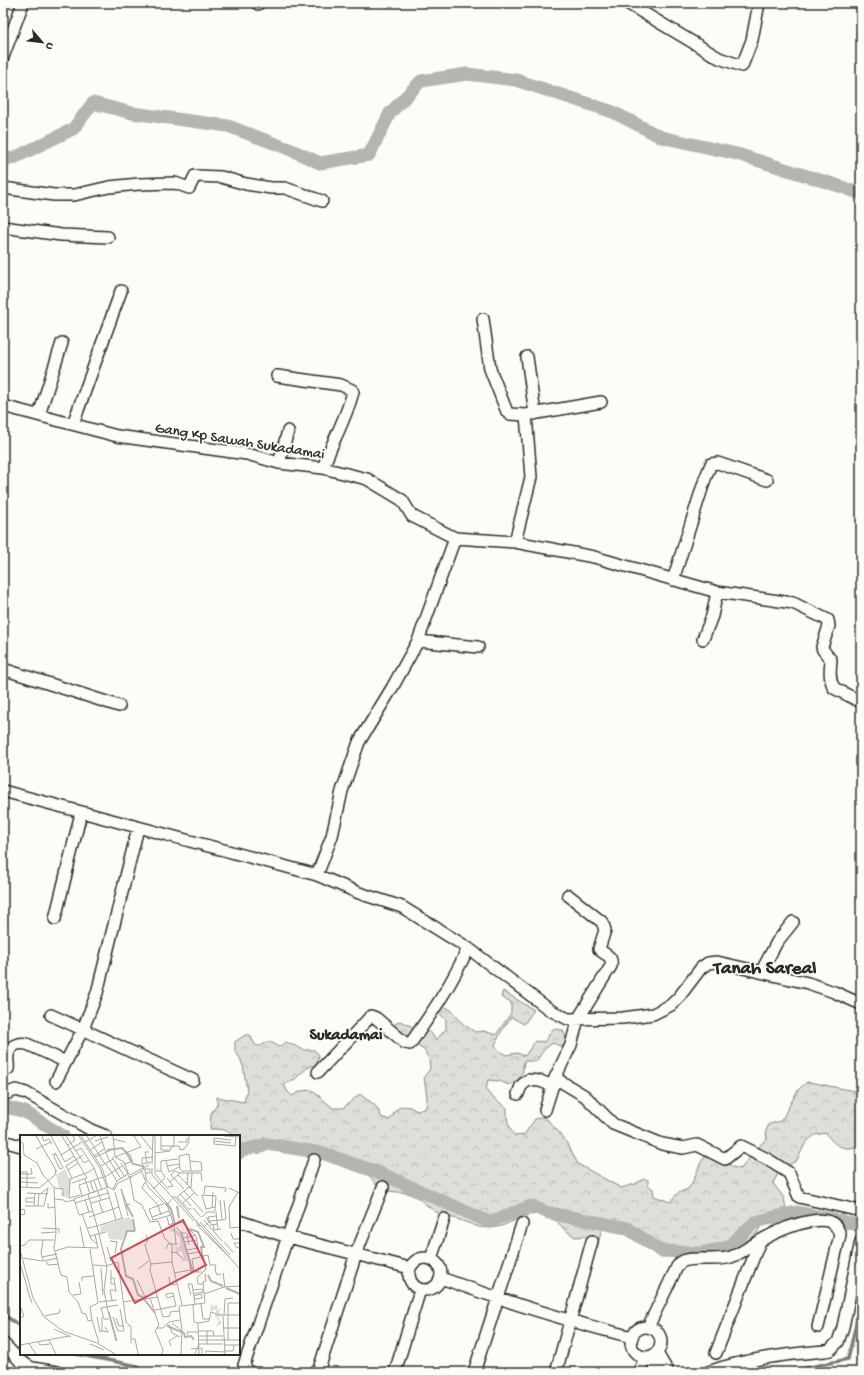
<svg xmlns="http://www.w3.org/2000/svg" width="864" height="1375" font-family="'Gochi Hand',sans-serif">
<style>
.forest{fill:url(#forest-crowns);stroke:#858482}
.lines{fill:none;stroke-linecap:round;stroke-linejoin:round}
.stream{stroke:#7e7d7b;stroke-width:3.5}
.canal{stroke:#b5b4b1;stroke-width:13}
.minor-casing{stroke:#2b2b2b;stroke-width:14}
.minor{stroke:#fdfcf7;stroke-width:11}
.labels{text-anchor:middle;stroke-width:3.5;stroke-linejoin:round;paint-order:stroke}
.street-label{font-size:15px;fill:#2b2b2b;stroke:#fdfcf7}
.neighbourhood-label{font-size:16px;font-weight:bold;fill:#2b2b2b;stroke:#fdfcf7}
.district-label{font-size:19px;font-weight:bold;fill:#2b2b2b;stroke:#fdfcf7}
.inset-river{fill:none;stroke:#b5b4b1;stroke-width:2}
.inset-road{fill:none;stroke:#a9a8a5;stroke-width:1}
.view{fill:#d1495b;fill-opacity:0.15;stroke:#d1495b;stroke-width:2}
.inset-edge{fill:none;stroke:#2b2b2b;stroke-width:2}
</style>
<defs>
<pattern id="forest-crowns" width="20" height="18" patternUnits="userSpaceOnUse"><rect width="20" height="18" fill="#dfdeda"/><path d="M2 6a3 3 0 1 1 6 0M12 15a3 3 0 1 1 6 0" fill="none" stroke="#c0bfbb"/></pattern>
</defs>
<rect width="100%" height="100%" fill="#fdfcf7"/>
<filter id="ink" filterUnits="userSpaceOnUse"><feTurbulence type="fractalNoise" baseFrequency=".025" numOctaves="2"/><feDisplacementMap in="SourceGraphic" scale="8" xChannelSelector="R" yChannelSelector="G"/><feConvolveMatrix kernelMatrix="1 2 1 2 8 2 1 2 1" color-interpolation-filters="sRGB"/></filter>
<g filter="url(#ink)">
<path class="forest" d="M503,991L534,1010L524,1024L511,1017L502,1030L495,1045L498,1050L506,1055L517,1053L525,1056L535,1041L544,1042L553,1029L563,1030L567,1041L562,1047L553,1043C546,1047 540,1054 537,1061H524C523,1075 521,1079 509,1085L499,1081L488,1080L486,1090L492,1097L507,1108C507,1120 507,1126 515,1136L524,1135L535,1119L545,1117L564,1138L578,1164L621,1188L635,1184L644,1179L648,1180V1185L653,1189L654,1196L670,1202L678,1193L688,1189L693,1181L701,1162L706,1155L725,1159L732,1167L741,1169L750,1157L758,1156L760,1145L767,1139L766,1131L769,1124L781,1121L798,1090L807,1082C818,1083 828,1086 839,1088C847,1090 854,1090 861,1093V1146C844,1151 835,1147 826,1133L815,1135L806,1142L797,1160L779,1172L773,1183L784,1198L786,1209L777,1215L766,1217C763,1222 760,1228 757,1233C745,1247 689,1260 671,1255C664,1254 658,1250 651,1249L638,1231L612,1223L602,1227L597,1249L585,1236L575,1237L565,1230L549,1213L535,1214L524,1216L502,1226L491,1228L479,1227L457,1219L444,1216L434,1211L418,1198L408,1193L387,1191L376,1185L371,1177L333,1155L322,1153L310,1157L300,1153L282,1141C263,1153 258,1161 239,1141V1136H234C228,1129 219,1129 210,1129L211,1113L217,1105V1097L244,1102L247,1090L243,1066L240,1058L235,1051V1042L245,1035H250L255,1045C260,1047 262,1046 266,1042H271L279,1047L286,1042L304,1050H314L319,1055L317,1064L307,1068L295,1079L284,1084L287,1091L292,1096L301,1091L312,1090L333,1108H343L360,1094C370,1103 377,1103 381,1117L390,1120L396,1110L401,1106L410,1107L417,1111L426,1108L427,1097L424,1077L430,1069L429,1059L424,1050L393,1032L395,1024L400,1021L413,1027L423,1028L431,1033L436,1040L446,1029V1020L438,1012L442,1005L451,1010L463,1024L475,1032L484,1031L496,1035L511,1013V1002L501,997Z"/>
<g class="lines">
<path class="stream" d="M3,1314L21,1327
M76,1354L138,1366L139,1372
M787,1372L848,1359L858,1315"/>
<path class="canal" d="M3,160L14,158L73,129L93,103L132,113L228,126L289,149L320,163L369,155L390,113L421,81L467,74L516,80L613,112L661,137L737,154L839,186L861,194
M3,1106L25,1112L63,1136
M239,1153L240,1151L267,1144L322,1153L380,1173L489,1222L531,1206L549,1213L627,1228L661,1251L703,1253L728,1247L755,1222L796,1212L837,1220L861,1226"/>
<g class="minor-casing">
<path id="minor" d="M258,3V4
M627,3L719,58L742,66L752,40L759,3
M3,57L23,3
M3,188L54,195H74L109,187L139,184L175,183L189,188L195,176L221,177L246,184L271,188H285L322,201
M3,227L61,235L108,237
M483,319L490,369L507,412L510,414L526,415L531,477L515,542
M527,357L535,414
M277,376L341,385L352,390L353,392C346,419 332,442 323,468
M3,406L117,436L247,454L279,463L323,468L367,479L402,500L412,516L455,538L515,542L594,557L717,592L793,603L828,620L829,626L822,647L823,650L831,660C830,670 829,679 834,688L861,702
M39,415L62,343
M526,415L601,402
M73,424L121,291
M279,463L288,431
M673,580L705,479L711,464L718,463L767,480
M703,639L712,616L717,592
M418,641L478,647
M3,669L119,706
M3,791L317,875L359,893L402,907L468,948L550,1010L568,1019L623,1018L653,1014L671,1005L679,997L701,968L708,963L717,962L808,983L834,992L861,1004
M317,875L332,836L342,791L359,742L392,688L418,641L455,538
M55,919L81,813
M761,972L777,942L793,922
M51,1015L193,1080
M8,1069C9,1064 7,1061 8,1056C9,1046 17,1042 27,1044L66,1062
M318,1072L371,1016L376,1018L405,1043L410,1044C432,1013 453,982 468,948
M555,1078L585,1096L613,1124L662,1144L683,1148L697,1145L725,1159L741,1146L767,1159L789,1173L799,1197L861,1211
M56,1081L83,1029L97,993L138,828
M518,1094L521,1086L528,1080L540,1081L553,1086
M3,1095L16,1090L26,1093L91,1130L106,1136
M545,1110L555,1078L571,1045L578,1019L611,966C613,954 605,956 599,949L605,930L602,922L568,895
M3,1141L21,1146
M239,1221L288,1237L410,1268
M409 1274a16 16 0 1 1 32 0a16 16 0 1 1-32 0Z
M431,1259L444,1219
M441,1278C504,1301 567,1321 632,1337
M631 1342a15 15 0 1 1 30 0a15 15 0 1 1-30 0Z
M648,1327L675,1271C676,1268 678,1265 680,1263C688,1255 718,1262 731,1257C740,1254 749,1247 758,1242C775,1232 792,1224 812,1221C825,1219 836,1220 840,1235L818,1327
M3,1343L20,1361L32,1368L57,1372
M657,1353L668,1372
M716,1353L760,1241
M650,1357L658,1372
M250,1372L245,1368L244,1365L314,1160
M318,1372L356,1254L383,1187
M395,1372L420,1290
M474,1372L522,1224
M556,1372L592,1241
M639,1372L645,1358
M708,1372C744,1359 786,1354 825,1351L830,1350L838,1342L843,1327L861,1241"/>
</g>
<use href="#minor" class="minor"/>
</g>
</g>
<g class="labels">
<g class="street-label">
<text transform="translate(240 440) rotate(9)" y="5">Gang Kp Sawah Sukadamai</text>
</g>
<g class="neighbourhood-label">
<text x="346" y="1039">Sukadamai</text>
</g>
<g class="district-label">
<text x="765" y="973">Tanah Sareal</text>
</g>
</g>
<g transform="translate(20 1135)">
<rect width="220" height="220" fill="#fdfcf7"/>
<path d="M45,34L51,47L48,63L40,60L43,56L39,53L36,40Z" fill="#dfdeda"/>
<path d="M150,91L162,98L168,126H162L161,122H164L161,115L157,119L155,114H153L156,113L154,110L158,113L160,110V103L154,97L149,96ZM191,169L193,171L198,170L197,176L201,172L199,177L202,181L198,182L202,188L196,192L199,185L195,186L198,184L195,182L196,174L190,177Z" fill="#dfdeda"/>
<path d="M109,82L115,89V95H107L102,105L89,104L87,96L80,98L81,91Z" fill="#dfdeda"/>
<path class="inset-river" d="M87,15L102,13L110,21L113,29L123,31L124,35M146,68L151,74L155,89M106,69L113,82M157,71L159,83M113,84L115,96M170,94L178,97L184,112H181L183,125M115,96H107L101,114L106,141L113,144L118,160L124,163M161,97L173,137M188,140L191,146L203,151M206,153L220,159M124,164L135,178M147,191L164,198L165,202L171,201L174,205"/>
<path class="inset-road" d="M16,1L36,35M22,1L24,6L29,4L32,9M31,1L45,27L54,21M42,1L67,43L52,48M46,1L64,28L69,25M59,1L80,33L87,53M61,1L82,33L88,52L94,55L98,48L111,42L108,41M67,1L85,29M80,1L88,23L101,44M93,1L95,22L104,27L109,40M114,1L121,12M121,1L133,16M141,1V15H149M204,1L220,2M93,4L105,7M211,5L194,3V9L215,11L216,1M75,6L88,2M194,6L211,8M0,7L3,8L4,20L17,28L23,40L34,52L36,98L34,113L41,140L47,142L49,157L58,167L62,178L66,179L68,186L72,185L79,208M65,7L76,1M158,7H167V3M48,10L55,5L53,1M141,11H154V1M16,14L31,7M70,15L82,7M56,16L61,13L74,33L82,55M135,18L150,16L151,12L156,11H159L160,15L164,14L169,7V1M32,20L36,18L34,22L40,34L43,33L36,19M41,20L62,7M74,21L84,14M75,22L91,15M92,22L105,42M95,22L121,12M146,26L149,37L159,32M131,27L122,29V23L133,22M127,28L125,17H129M86,29L97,46M104,29L111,27L106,18M132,29L133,1M81,31L93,24M135,31V1M135,31V39L148,54M147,31L159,29M132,33V40L174,86M48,35L58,28M121,35L128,52L148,72L154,91M160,35L159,21L169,19L171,36M136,36H141L145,42M141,36V26L158,24M161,36H182L181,27L170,26M0,37H7V53M126,38H130V34H125L126,44L144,65L148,69L152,64M160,38L154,36L151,40L164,54M1,39H12L11,33M110,40L129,30M158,40L171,53L172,38M85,42L102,31M111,42L122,36M0,43H15M52,43L46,31L63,20M110,43L114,65L122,70L130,87L138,86L145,104L152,110V127L162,170L159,172L162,195L161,219M147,43L153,51L148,52M65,44L70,59M70,46L74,58M74,46L81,65M0,47L18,48M125,47L122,53L138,70L141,80M150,47L160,38H181L182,46M167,50L168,38M0,52L19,53L35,40L36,35V38M34,53L43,54V61M209,53L220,58M87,54L96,85M93,54L97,46L108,39L101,28M133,54L145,43M164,56L183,77M95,57L102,83M218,57L209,72L210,93L220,92M7,58L28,59M160,59L171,71M184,59L185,51L206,53L205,57M60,60L49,63L50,44L69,37L74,33M62,61L59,50L83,42M152,62H155L180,90L178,91L176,85M34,64L44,65L45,67L54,65M65,65L69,77M79,66L83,78M14,67H6V63H14M28,68V73L35,72M55,68L88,58M71,68L89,63M163,68L174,58M143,69L129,74L133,85L151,80M5,71H24L28,53L20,59M14,71L15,58M18,71L19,58M195,72L186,74L182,60L196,61L195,76M171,73L169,75L157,62L169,52L178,61M173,73L181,82M192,73L193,57M0,74L5,75L4,80L0,79M73,76L59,80L54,64L88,52M196,77L198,95M62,79L71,104L77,109M108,81L101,54L107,70L110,69M196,81L188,82L191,90L197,89M69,82L99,72M132,82L149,76M147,82L149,90L154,88M182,82L187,77H195M184,85L202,106M202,85L206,84L204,65M190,86L202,85L200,65M180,87L210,120M154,90L162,87L176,101L179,117L167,119M154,90L156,109M180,90L220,134M193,90L194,95L201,94M60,91L64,112M178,91L209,122M156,92L162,98H166M184,92L189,87L186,82M22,93L39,94V98M68,93L77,91L68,59M21,98L36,97M167,98L169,110M211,98L213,104H220M126,100L128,105L125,110L131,129M70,101L86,97M163,103L176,100M23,105L21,118L23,125M90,106L97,107L95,118M164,107L177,105M204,107L213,117M0,111L5,110L9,105H34M87,112L91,126M219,113L216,112L214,108H220M70,114L78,168L70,172L72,185M146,114L148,109H158M0,115L13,163L24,182L43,196L77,208L95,219M166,115L179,113M35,116L48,112L78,113L75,100M151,117L158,118V120L162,122M22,122L37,119M3,123L22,126L38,123M169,124L171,137H182M26,126L28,130L39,129M0,128L8,155M131,129L130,135L143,182L150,181V177L159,176M131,129L152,127M73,130L86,131L98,127L106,187L111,192V208M81,133L83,160M118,134L129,126M91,135V149H95M179,136H174L172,124L180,122M154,138L170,135M203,138L205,152M149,142L150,150L157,149M91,143H94L96,157M117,145L126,164M62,146V142L74,141M183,149H178L177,143L186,134L183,121L188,120L190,130H196L195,135L197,140L201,139M7,154L12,168M173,155L182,154L183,157L174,159M184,159L204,152L220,151M53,160L61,159L59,147M171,160L168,149H172L175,169M154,161L147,163L146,159L153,158L156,171M174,161L181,159L182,163L174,164M130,163L139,190L136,195M92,165L90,155H96M79,167L97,165M103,167L138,162M173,169L174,187L178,188M181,169L183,184H189M162,171L185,168L183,147L186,146L185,139M100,174L104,195M135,175L156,171M89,177L97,206M204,180L205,164L213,163M25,181L39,178L40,174M203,181L205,219M77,182L80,197L82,196M82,182V196L88,197L85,192M93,182L98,196H104M0,183L4,181L1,173M96,183L99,191H103M89,184H84L81,173L98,170M152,188L162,196M149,189L152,198L160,202M136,193H143L149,187L160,185M203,193H220M34,194L51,202M135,195L143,215L142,219M178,196H193L194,201M187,196V209M168,200L167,197H178M179,201H203M112,204H115L118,219M29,205L36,219M179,205H220M208,205V168H220M96,206L87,172L84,155L87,132L77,91L103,83M18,207L20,210L30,209M9,209L16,219M70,209L84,215M0,210L49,201M204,210H220M151,211L149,206L157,201M171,214L182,213V219M205,216H213L214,210M186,218V216L205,217M175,219L179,209H203M179,219L178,188L189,186L191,177L199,180H220"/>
<path class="view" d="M163,85L186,130L115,168L91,123Z"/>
<rect width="220" height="220" class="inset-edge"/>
</g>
<rect width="864" height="1375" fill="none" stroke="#fdfcf7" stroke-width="16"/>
<rect x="8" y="8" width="848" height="1359" fill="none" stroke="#2b2b2b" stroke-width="1.5" filter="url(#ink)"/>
<g transform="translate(42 42) rotate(118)" stroke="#fdfcf7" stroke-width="3" paint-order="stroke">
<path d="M0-3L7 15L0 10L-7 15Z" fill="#2b2b2b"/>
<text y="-6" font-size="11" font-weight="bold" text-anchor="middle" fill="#2b2b2b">U</text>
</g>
</svg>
